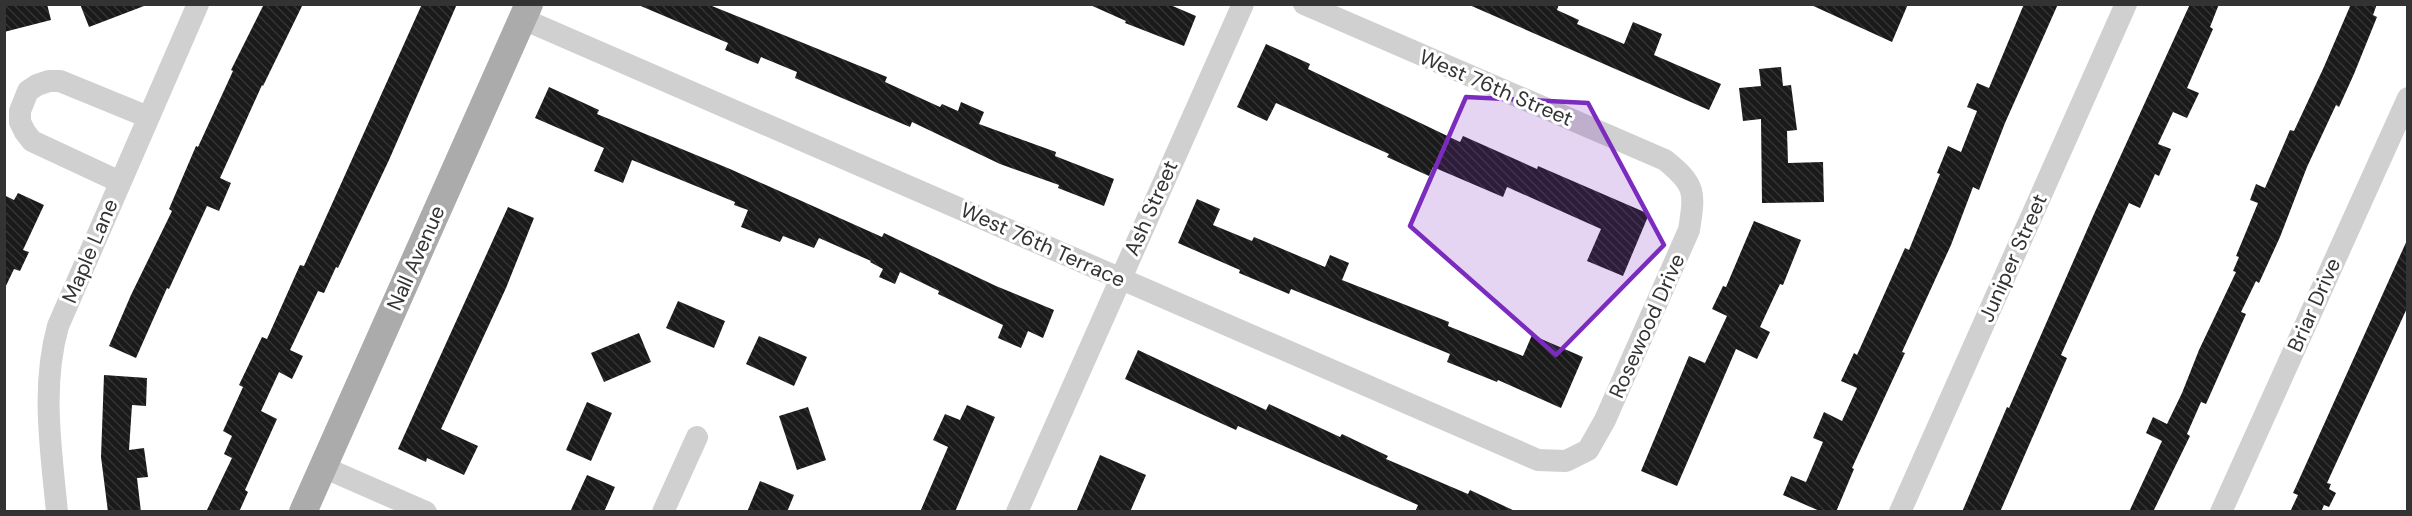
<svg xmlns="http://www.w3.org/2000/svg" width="2412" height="516" font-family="'DM Sans',sans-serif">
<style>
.building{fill:url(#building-back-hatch)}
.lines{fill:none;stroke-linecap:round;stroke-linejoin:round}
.minor{stroke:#d0d0d0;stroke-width:22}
.major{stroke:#ababab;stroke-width:28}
.marked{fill:#7b2cbf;fill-opacity:0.2;stroke:#7b2cbf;stroke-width:4.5;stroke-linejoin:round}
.labels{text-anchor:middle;stroke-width:6;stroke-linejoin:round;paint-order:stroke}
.street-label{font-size:21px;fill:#333;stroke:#fff}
</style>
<defs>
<pattern id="building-back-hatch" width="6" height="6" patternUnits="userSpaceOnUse" patternTransform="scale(1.5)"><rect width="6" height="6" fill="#1a1a1a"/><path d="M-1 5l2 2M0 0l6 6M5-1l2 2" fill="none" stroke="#333"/></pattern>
</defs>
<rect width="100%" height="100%" fill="#fff"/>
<path class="building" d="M4,4H47L51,20L4,32Z
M80,4H144V6L89,27Z
M264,4H303L263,86L262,85L220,178L231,183L219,211L207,206L169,289L167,288L136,358L109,346L131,295L172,211L169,209L196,146L198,147L233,71L231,70Z
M422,4H457L389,160L338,268L336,267L324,293L318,291L290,350L303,356L292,379L279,372L261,411L277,419L245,490L248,492L239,512H206L232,458L224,454L232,436L223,431L243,387L239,385L262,337L267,339L300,265L304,266Z
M636,4H707L887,77L885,82L940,107L942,104L958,111L961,102L984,112L979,124L1056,152L1055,156L1114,179L1104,206L1058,188L1059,185L1000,164L912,122L910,127L795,78L797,72L761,57L758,64L725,50L728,43Z
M1088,4H1168L1196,16L1184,46L1125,23L1126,21Z
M1467,4H1559L1557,10L1579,20L1577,24L1624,44L1633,22L1662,34L1654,55L1721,84L1709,110Z
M1809,4H1908L1892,42Z
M2024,4H2058L2005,123L1979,190L1973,187L1951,245L1902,352L1905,353L1852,468L1854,469L1836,512H1822L1783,495L1791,476L1806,482L1823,442L1813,438L1824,412L1842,421L1857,388L1841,381L1854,353L1857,355L1905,248L1909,250L1940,174L1937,173L1948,146L1961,152L1977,111L1967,107L1977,83L1989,88Z
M2190,4H2219L2210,27L2213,29L2187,88L2199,93L2187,118L2173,112L2158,144L2171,149L2159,176L2155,174L2140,208L2129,203L2061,355L2067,358L2000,512H1962L2007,407L2009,408L2094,214Z
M2351,4H2377L2373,15L2377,17L2354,74L2339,107L2336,105L2307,167L2280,237L2259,283L2256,281L2241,312L2246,314L2206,404L2201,402L2187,434L2190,436L2153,512H2129L2162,441L2146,433L2153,417L2167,424L2182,393L2199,350L2236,272L2233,271L2239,257L2236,256L2258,203L2250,200L2256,184L2265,188L2290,130L2294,131L2323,69Z
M1266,44L1310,64L1308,69L1460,142L1463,136L1537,169L1538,166L1649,214L1623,276L1587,261L1601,229L1507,187L1503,197L1433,167L1429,176L1387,157L1389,154L1276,103L1267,121L1237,107Z
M1781,67L1783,86L1791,85L1797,130L1787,131L1788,163L1823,162L1824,202L1762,203L1761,119L1743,121L1739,88L1761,86L1759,69Z
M549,87L599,110L597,114L730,169L882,237L884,233L996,286L1054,310L1043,338L1028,331L1021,348L998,338L1003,325L938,294L939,291L900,272L895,284L879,277L883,269L870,262L871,261L819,238L814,248L783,236L780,242L741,227L748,210L734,205L735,202L632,160L623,183L594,171L604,148L535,118Z
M18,193L44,205L23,250L29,252L20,271L14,269L4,290V195L14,200Z
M1197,199L1220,209L1213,225L1252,241L1254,237L1325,267L1330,255L1349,263L1342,280L1449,322L1448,326L1523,356L1532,335L1583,357L1561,408L1498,380L1497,382L1447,362L1450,354L1291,289L1289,294L1239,273L1240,270L1178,243Z
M508,207L534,218L506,288L441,429L478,446L464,475L427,458L426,462L398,449Z
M1754,221L1801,240L1783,285L1780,284L1760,327L1770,332L1757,359L1736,349L1677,486L1641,471L1689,356L1705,363L1727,316L1712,309L1723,286L1726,287Z
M2408,238V306L2327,483L2331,484L2329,489L2336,493L2329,507L2324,505L2321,512H2290L2298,495L2293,493Z
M678,301L725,321L714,348L666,328Z
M639,333L651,362L604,382L591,353Z
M759,336L807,357L794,386L746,364Z
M1138,350L1266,410L1269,404L1340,437L1342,434L1388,456L1386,459L1468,494L1470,490L1517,512H1415L1418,505L1238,426L1236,430L1125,379Z
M104,375L147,378L146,406L132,405L129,450L144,448L148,477L137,478L141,512H108L101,457Z
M587,402L612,413L591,461L566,450Z
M967,405L995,417L955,512H920L948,447L933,440L945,414L960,420Z
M808,407L826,460L797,470L779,416Z
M1100,455L1146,475L1130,512H1076Z
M587,475L615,487L604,512H570Z
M760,481L794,495L787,512H747Z"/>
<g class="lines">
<path class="minor" d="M523,19L1538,460L1566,461L1588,450L1605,420L1689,230C1695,192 1696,185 1665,160L1304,4
M120,182L32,141L25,132L20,122V111L28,91L37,85L49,81H60L148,117
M323,467L426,512
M57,512C51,449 41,387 58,326L198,4
M663,512L697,437
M1017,512L1243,4
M1900,512L2126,4
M2221,512L2408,98"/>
<path class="major" d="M303,512L529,4"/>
</g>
<path class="marked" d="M1466,97L1588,103L1664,245L1556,355L1410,226Z"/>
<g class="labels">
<g class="street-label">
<text transform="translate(1496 88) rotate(23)" y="7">West 76th Street</text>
<text transform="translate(1151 208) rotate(-66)" y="7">Ash Street</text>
<text transform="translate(1043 245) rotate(24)" y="7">West 76th Terrace</text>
<text transform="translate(90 251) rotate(-67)" y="7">Maple Lane</text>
<text transform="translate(416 258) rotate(-66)" y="7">Nall Avenue</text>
<text transform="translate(2013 258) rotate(-66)" y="7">Juniper Street</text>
<text transform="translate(2314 305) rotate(-66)" y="7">Briar Drive</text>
<text transform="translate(1647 326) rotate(-66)" y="7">Rosewood Drive</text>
</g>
</g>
<rect width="2412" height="516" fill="none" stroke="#333333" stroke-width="12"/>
</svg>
